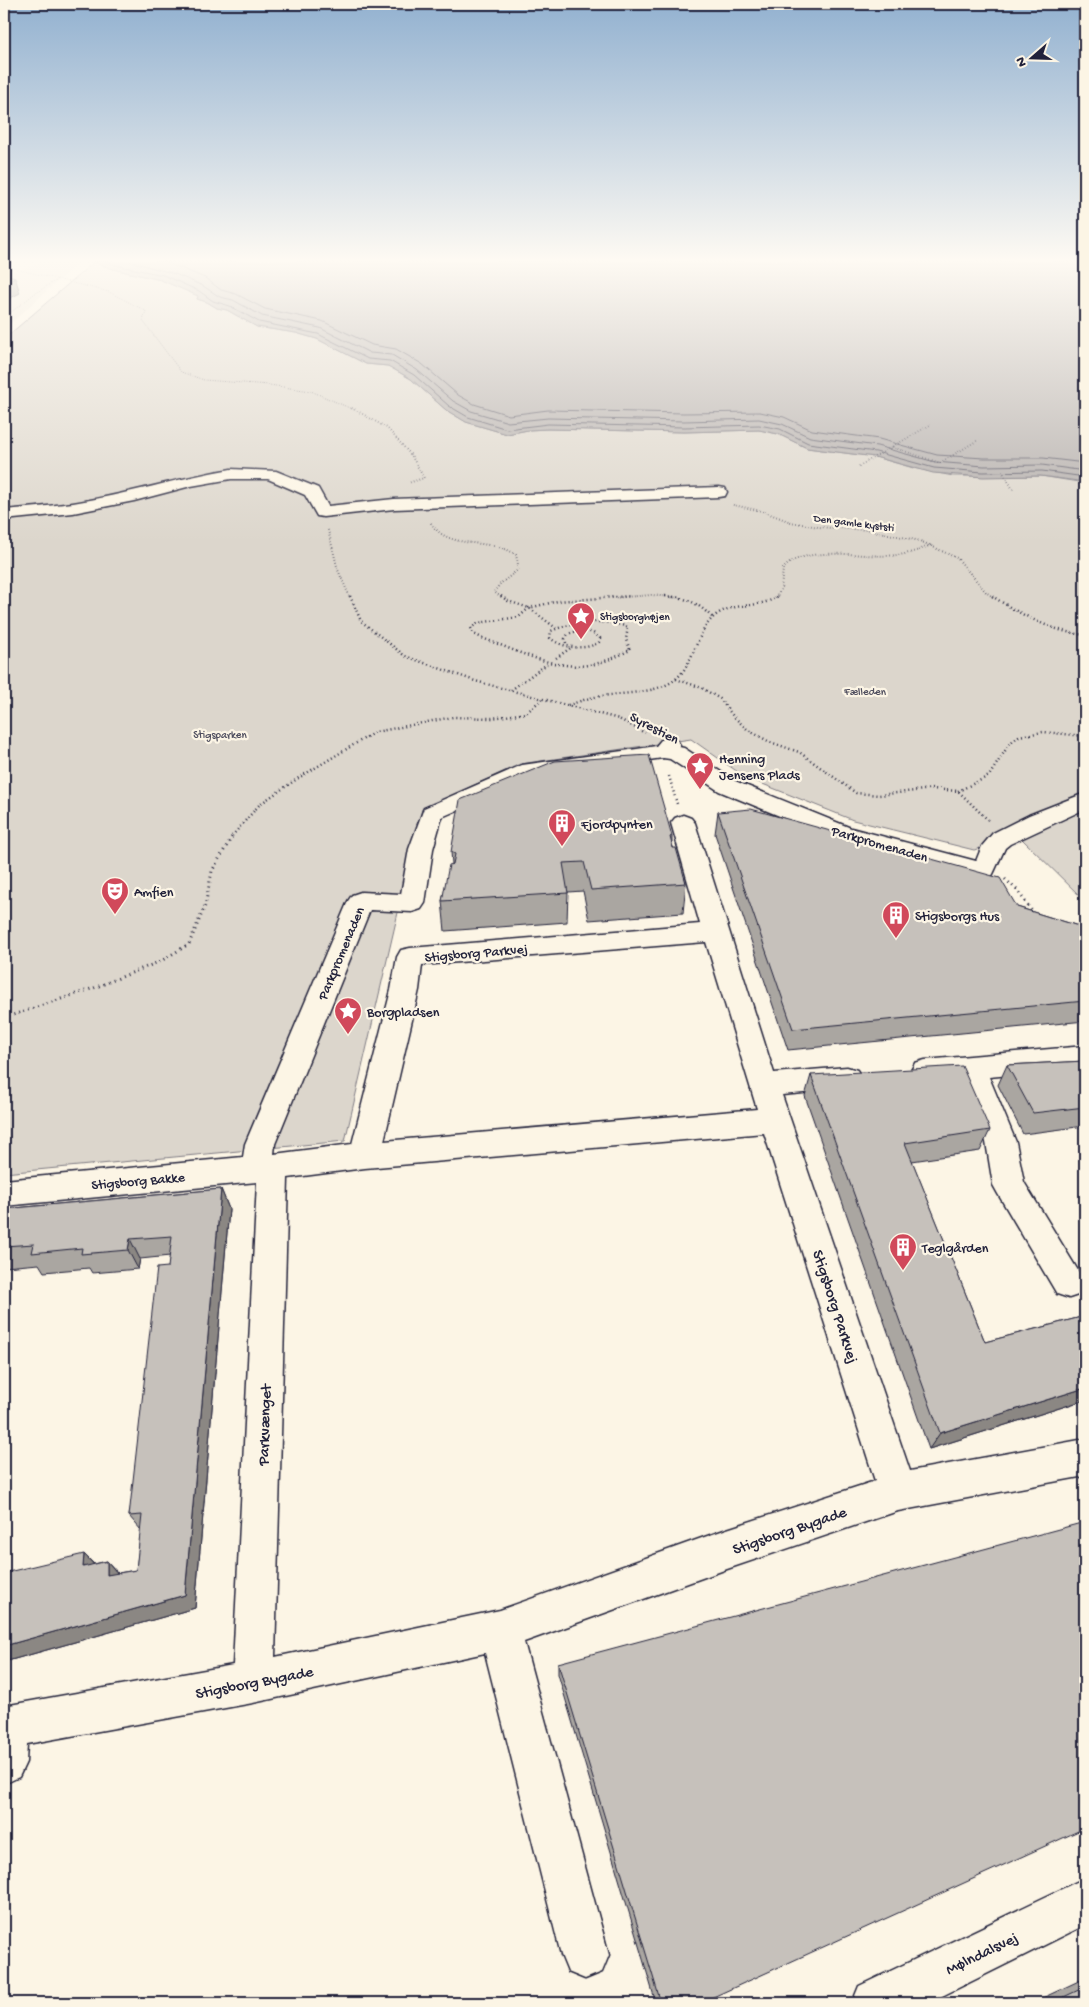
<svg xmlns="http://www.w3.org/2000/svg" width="1089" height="2007" font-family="'Gochi Hand',sans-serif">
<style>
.built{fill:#ece5d8}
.green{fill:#dcd6cc;stroke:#7f7c84}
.water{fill:#b2adab;stroke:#78757e}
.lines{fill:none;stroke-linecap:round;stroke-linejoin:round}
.shore{stroke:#5c5a68;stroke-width:1}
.minor-casing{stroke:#22223b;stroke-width:3}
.path-far3{stroke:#22223b;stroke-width:1;stroke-dasharray:0.5 2;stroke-linecap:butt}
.path-far2{stroke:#22223b;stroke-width:2;stroke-dasharray:0.5 2.5;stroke-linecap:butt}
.path-far1{stroke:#22223b;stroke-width:2.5;stroke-dasharray:1 3;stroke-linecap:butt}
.path{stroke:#22223b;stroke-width:3;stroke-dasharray:1 4;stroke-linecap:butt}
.minor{fill:#fcf5e5;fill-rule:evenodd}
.wall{fill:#aaa6a1;stroke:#22223b}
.shaded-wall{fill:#8b8783;stroke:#22223b}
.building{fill:#c6c1bb;stroke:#22223b}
.labels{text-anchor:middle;stroke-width:4.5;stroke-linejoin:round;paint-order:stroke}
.far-street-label{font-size:11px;fill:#22223b;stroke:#fcf5e5}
.far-poi-label{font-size:11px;fill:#22223b;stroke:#fcf5e5;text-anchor:start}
.far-park-label{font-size:11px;fill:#504f5f;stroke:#fcf5e5}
.street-label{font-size:14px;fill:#22223b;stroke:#fcf5e5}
.poi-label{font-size:14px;fill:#22223b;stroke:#fcf5e5;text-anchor:start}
.near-street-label{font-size:16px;fill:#22223b;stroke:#fcf5e5}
</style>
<rect width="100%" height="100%" fill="#fcf5e5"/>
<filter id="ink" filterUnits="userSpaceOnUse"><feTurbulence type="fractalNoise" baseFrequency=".02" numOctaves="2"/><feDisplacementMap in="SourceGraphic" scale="10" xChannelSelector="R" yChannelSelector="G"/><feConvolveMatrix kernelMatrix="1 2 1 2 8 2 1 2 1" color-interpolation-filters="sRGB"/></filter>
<g filter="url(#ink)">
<path class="built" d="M49,261H71L78,263L4,329V267L16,271Z"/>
<path class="green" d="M94,262L113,269L161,280L199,296L197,299L207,302L217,308L227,310L257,327L296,333L317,339L366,364L388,366L411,379L446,410L466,422L507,434L528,430L548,429L684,432L759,430L778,434L807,448L875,457L917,469L953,476H1041L1085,483V901L1020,837L974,850L853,820L745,777L691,739L520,764L422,809L345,1141L4,1173V339Z"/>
<path class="water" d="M91,261H1085V482L1041,476L983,477L933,473L875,457L807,448L778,434L759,430L684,432L548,429L528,430L507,434L466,422L446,410L411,379L388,366L366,364L317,339L296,333L257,327L227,310L217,308L207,302L197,299L198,296L161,280L113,269Z"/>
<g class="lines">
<path class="shore" d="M107,261L115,265L163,275L199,291L213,301L230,306L259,322L318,334L368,359L390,361L414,375L449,406L468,417L507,429L548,424L684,427L759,425L780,429L808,443L876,452L934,468L983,472L1042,471L1085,477
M129,261L175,274L203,286L220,297L233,300L262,316L320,328L370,353L392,355L417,370L453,401L471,411L508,422L548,418L684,421L759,419L782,424L810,437L877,446L935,462L984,466L1042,465L1085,471
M163,261L205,278L221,290L236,294L265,309L322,321L372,345L396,349L422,364L458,395L474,404L509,415L548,410L684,413L760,412L784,417L812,430L879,439L937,455L984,458H1043L1085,463"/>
<g class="minor-casing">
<path id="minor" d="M231,469L276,471L318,488L328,506L394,499L719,487L725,488L727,492L725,496L719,497L394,509L323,517L317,516L305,495L268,479H231L191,486L134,501L73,513L4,520V510C27,508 50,506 73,503C126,495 178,478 231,469Z
M669,738L677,740L680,745L679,747L684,748L735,781L851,828L976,861L982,846L993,833L1029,815L1085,793V809L1010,844L1005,848L993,874L991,877L982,879L835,839L719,791L670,759L663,758L535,776L442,817L433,849L425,903L421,909L412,912L370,910L275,1144L274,1154L352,1144L391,990L397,957L401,950L410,948L700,924L671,823L675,818L683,815L691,818L695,823L774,1073L847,1067L857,1070L862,1078L857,1086L847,1089L782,1095L910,1471L1085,1439V1476L898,1511L727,1569L524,1642L609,1955L602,1972L585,1979L568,1972L561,1955L485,1653L253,1703L27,1744L26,1762L19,1777L4,1784V1706L233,1665L257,1182L4,1206V1180L243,1157L245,1144L348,901L352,895L361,892L401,894L409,849L424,808L522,765L637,749L656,746L661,740ZM706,942L757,1109L384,1141L419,990L422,965ZM764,1133L875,1481L727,1529L500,1610L275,1657L288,1178L365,1168Z
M1085,1046V1068L989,1077L1016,1142L1024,1182L1085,1282L1081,1294L1069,1298L1057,1294L998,1194L993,1185L986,1142L961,1079L925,1082L915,1079L911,1071L915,1063L925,1060Z
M1085,1878V1925L928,2003H852L859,1986Z"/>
</g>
<path class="path-far3" d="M4,266L109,292L146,311L143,321L181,372L204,380L269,385L311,391L354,410
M4,318L34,294L58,279"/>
<path class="path-far2" d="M352,408L387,428L411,455L424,478L408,483
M892,447L940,463L978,440
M859,466L930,425
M1002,471L1014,491
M733,505L762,511L791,522L818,527L870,530L920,541L957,558L986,592L994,598
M431,523C449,552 491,536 516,555L519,569L500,584L494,592L503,598
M328,530L338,570L350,598
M612,598L651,595L680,598
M776,598L781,589L783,569C804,543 867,559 897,555C909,554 920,550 931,545"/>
<path class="path-far1" d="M350,596L361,621L405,656L475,681L619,719L645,733
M501,596L508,601L529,608L556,628
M665,596C689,598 696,602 713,618
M992,596C1020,614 1052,632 1085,635
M566,643L565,639L568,634C580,629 590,629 600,638L599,642C586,651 562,648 550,638L551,631C574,621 604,619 628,627L626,639L630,650C622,654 614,658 605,661C564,676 521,652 482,638L474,634L471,628L478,623L519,617L529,608L558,601L631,596
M556,658L572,647
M676,679L702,688L720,699L733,716L748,730L770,742L799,752L856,793L879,795L933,789L958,791L988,820
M511,690L547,664
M568,705C575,703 583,700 590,698C616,692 658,696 678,677C696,659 697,627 719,613C737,602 760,609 778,596
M669,776L677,804
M958,791L989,776L1010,743L1019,736L1043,732L1085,736
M232,836L260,804L300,777L375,732L453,717L492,718L526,713L542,699"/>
<path class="path" d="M1005,879L1017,890L1034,914
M4,1018L94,988L161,961L189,944L205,906L212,871L233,835"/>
<use href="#minor" class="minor"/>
</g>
<path class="wall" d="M718,812L1017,907L1085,928V1021L788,1050L715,834Z
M672,836V844L686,883L683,913L589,920L583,891L568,892L567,922L445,931L442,901L452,864L451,852Z
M1085,1061V1126L1023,1134L998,1085L1007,1065Z
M811,1075L990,1130L980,1151L912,1161L985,1342L1085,1316V1400L929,1449L805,1096Z
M221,1189L229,1209L195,1608L4,1662L84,1554L94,1564L107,1561L118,1573L136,1570L141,1530L129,1516L170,1256L140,1259L138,1269L92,1273L89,1268L44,1272L39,1264L5,1267L4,1270V1209Z
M558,1663L700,2003H656L558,1674Z
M1085,1978V2003H1032Z"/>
<path class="shaded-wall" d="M15,277L20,293L5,301L4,295V283Z
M221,1189L229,1209L195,1608L4,1662V1646L185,1595Z
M130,1239L140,1259L138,1269L128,1250Z
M4,1290L9,1299L4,1326Z
M1085,1388V1400L929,1449L940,1433Z
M84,1554L97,1568L83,1567Z
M107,1561L119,1575H107Z"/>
<path class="building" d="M4,274L15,277L4,283Z
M649,755L672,836L670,837L673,848H676L686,883L591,890L584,862L563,863L568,893L442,901L449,865L453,864L455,854L451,852L460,800L555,761Z
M751,809L1000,878L1017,907L1085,928V1001L793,1029L718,812Z
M1085,1061V1107L1033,1113L1007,1065Z
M962,1066L990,1130L905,1143L985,1342L1085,1316V1388L940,1433L811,1075Z
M221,1189L185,1595L4,1646V1573L84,1554L83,1567L107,1561V1575L136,1570L142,1515L129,1516L157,1268L168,1267L172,1236L130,1239L128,1250L81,1254L82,1248L32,1253L34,1244L4,1246V1209Z
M1085,1522V1828L700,2003H661L558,1663Z
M1085,1987V2003H1051Z"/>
</g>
<linearGradient id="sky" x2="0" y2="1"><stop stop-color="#92b1d0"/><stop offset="0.48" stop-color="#fefaf3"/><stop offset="1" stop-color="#fefaf3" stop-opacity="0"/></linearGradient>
<rect width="1089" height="542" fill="url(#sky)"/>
<defs>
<g id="sight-pin" transform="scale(1.4375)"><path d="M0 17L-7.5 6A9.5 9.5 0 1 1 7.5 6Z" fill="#d1495b" stroke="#fcf5e5"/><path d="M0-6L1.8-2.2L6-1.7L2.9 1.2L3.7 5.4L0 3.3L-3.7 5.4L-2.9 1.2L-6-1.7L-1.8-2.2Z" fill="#fff"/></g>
<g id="building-pin" transform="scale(1.4375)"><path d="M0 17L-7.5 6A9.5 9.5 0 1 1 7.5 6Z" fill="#d1495b" stroke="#fcf5e5"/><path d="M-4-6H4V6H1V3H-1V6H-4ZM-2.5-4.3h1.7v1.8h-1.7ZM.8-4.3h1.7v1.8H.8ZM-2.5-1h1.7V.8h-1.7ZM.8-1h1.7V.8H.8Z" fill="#fff"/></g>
<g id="theatre-pin" transform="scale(1.4375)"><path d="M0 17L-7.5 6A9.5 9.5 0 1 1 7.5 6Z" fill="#d1495b" stroke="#fcf5e5"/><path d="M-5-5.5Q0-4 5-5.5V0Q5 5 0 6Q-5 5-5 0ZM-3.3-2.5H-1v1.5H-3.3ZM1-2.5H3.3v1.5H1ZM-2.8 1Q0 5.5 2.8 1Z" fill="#fff"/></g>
</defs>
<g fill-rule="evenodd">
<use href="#sight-pin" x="581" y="616"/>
<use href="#sight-pin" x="700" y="766"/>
<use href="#building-pin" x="562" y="823"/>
<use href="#theatre-pin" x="115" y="891"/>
<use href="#building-pin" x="896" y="915"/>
<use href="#sight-pin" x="348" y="1011"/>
<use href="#building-pin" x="903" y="1247"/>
</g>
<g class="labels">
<g class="far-street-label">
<text transform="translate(854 522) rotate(7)" y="4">Den gamle kyststi</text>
</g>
<g class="far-poi-label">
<text x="600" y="620">Stigsborghøjen</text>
</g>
<g class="far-park-label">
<text x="865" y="695">Fælleden</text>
<text x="220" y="738">Stigsparken</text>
</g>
<g class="street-label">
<text transform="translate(655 727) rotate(28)" y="5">Syrestien</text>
<text transform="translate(880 843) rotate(16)" y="5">Parkpromenaden</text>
<text transform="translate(476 952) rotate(-5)" y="5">Stigsborg Parkvej</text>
<text transform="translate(340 953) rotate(-67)" y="5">Parkpromenaden</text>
<text transform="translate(138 1180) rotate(-5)" y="5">Stigsborg Bakke</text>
</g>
<g class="poi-label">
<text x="719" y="763">Henning<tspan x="719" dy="16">Jensens Plads</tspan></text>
<text x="581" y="828">Fjordpynten</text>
<text x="134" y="896">Amfien</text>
<text x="915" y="920">Stigsborgs Hus</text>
<text x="367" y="1016">Borgpladsen</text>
<text x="922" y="1252">Teglgården</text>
</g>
<g class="near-street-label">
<text transform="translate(837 1306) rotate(72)" y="6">Stigsborg Parkvej</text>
<text transform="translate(263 1425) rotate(-88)" y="6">Parkvænget</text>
<text transform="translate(789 1529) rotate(-19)" y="6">Stigsborg Bygade</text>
<text transform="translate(254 1681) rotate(-11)" y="6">Stigsborg Bygade</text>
<text transform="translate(981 1952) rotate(-26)" y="6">Mølndalsvej</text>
</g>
</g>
<rect width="1089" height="2007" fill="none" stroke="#fcf5e5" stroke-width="20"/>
<rect x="10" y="10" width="1069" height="1987" fill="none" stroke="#22223b" stroke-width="2" filter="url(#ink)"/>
<g transform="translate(1032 58) rotate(250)" stroke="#fcf5e5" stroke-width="4" paint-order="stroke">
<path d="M0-4L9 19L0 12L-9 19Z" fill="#22223b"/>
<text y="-8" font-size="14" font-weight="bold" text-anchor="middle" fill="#22223b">N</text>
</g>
</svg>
